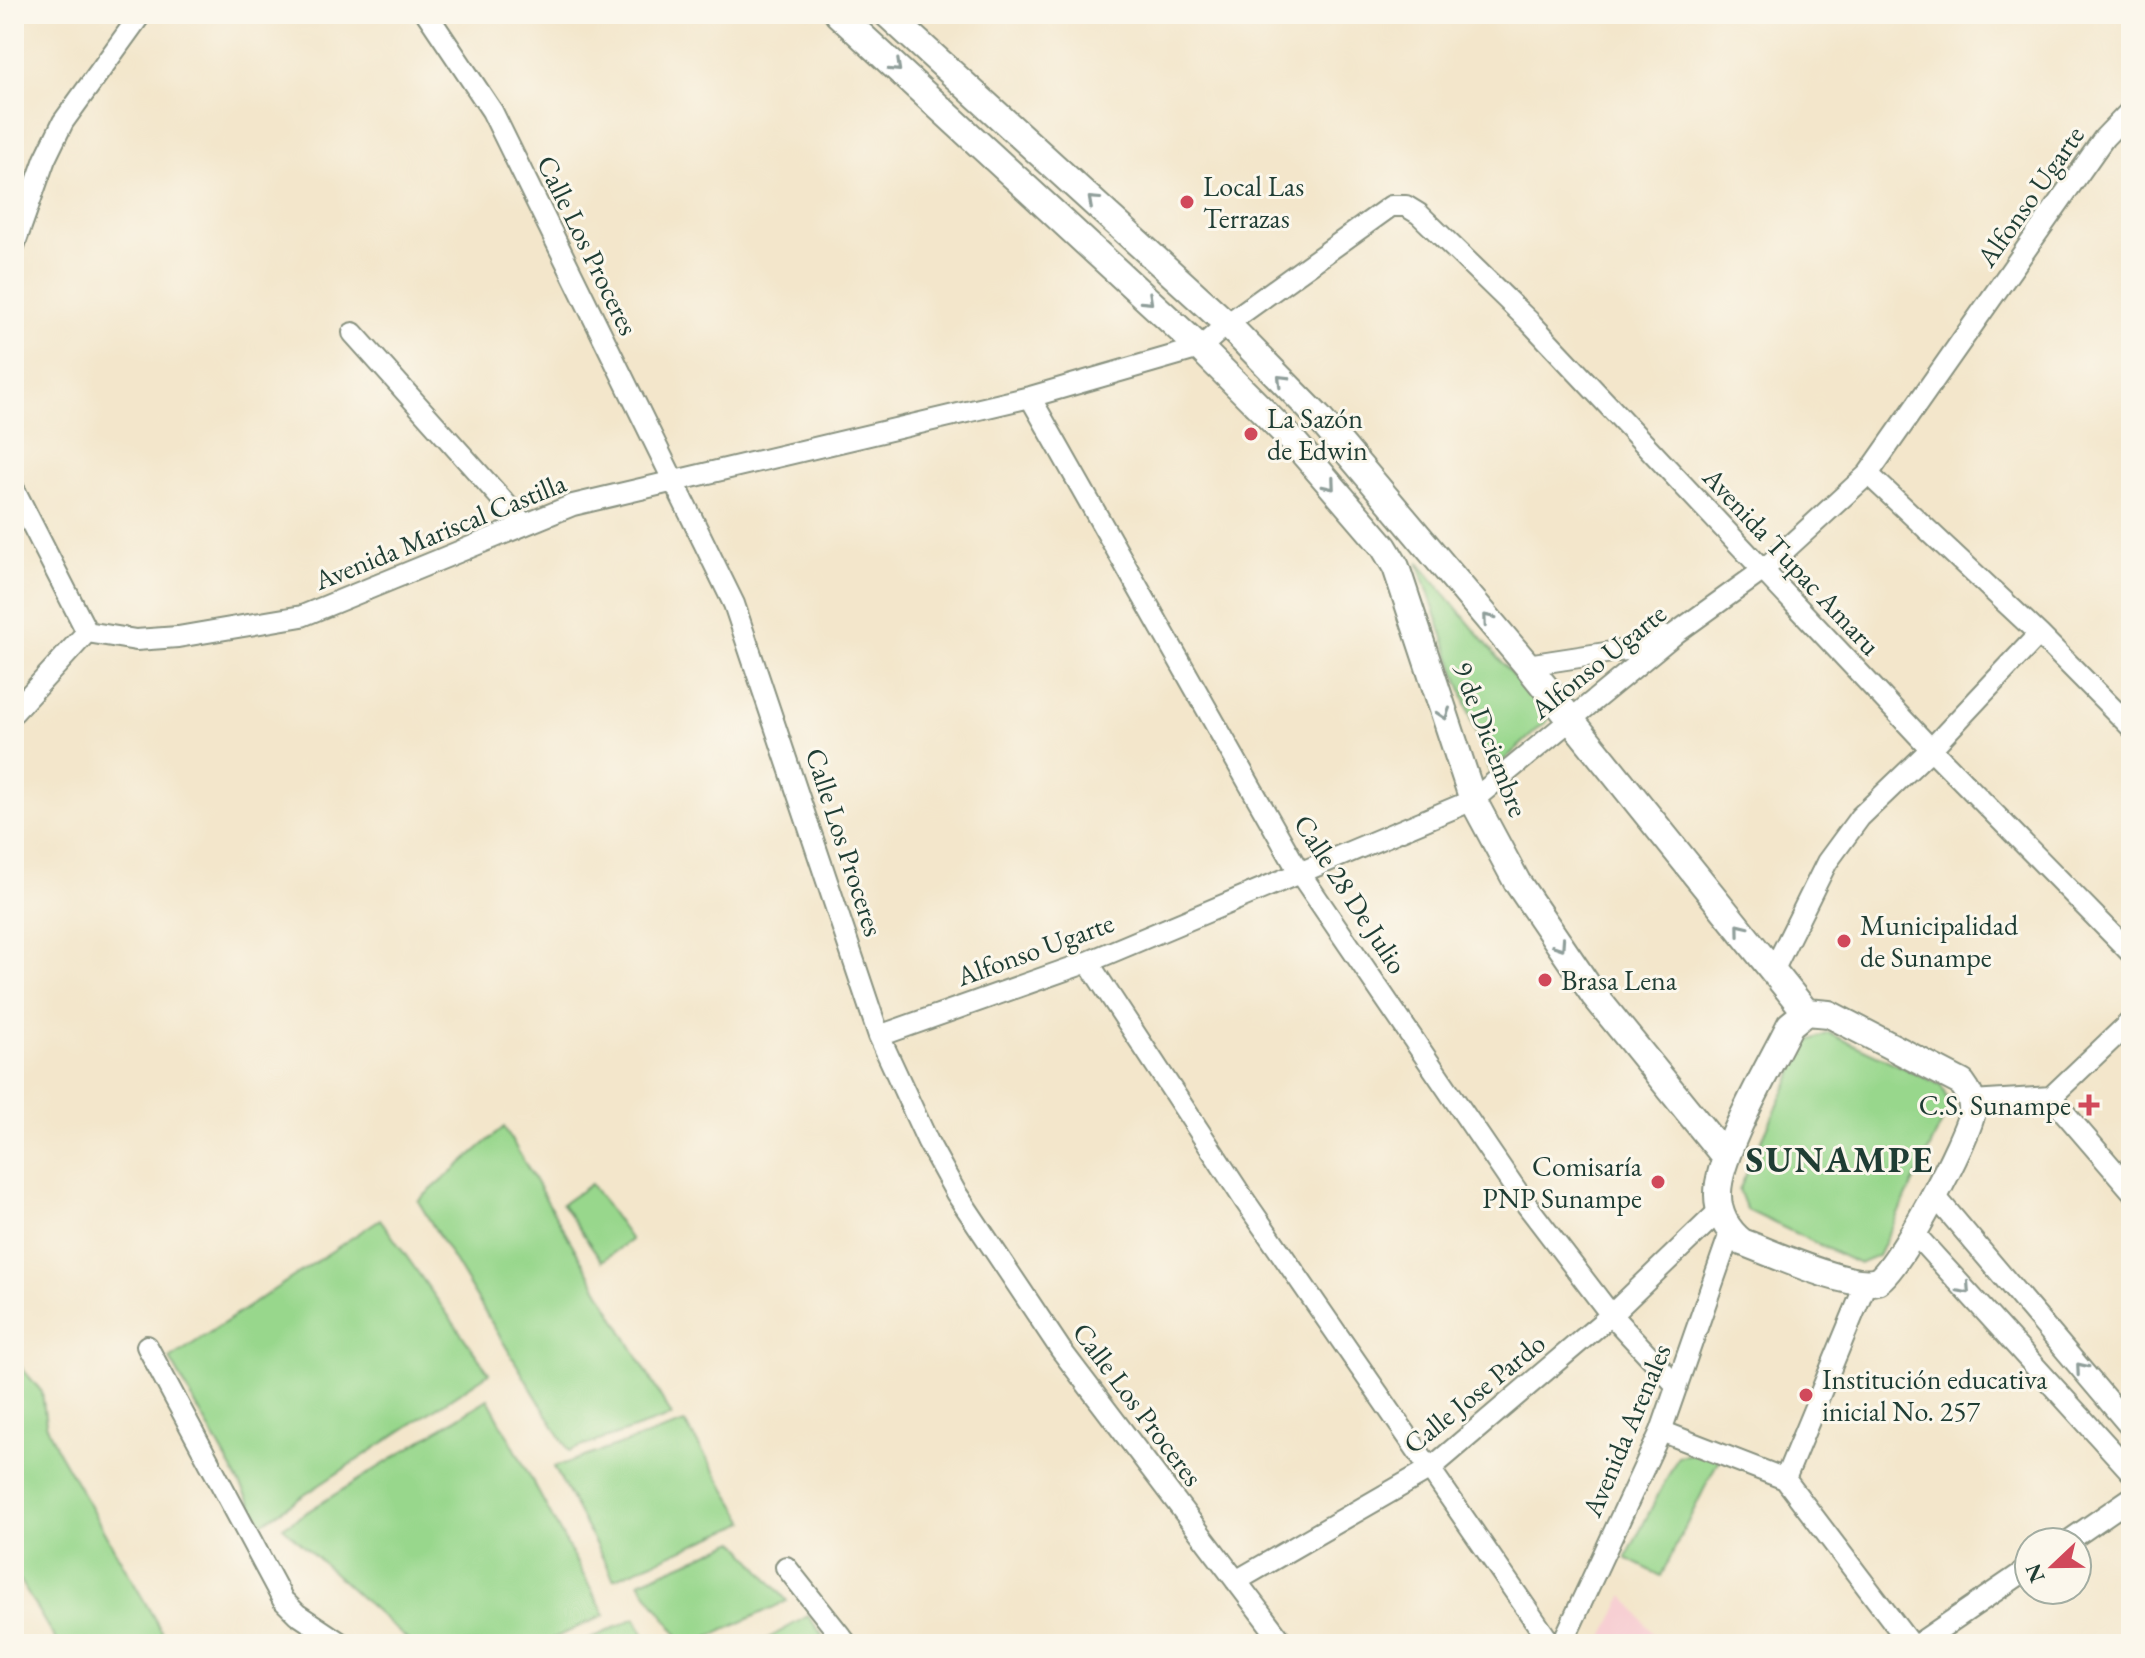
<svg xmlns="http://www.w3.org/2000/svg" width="2145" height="1658" font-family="'EB Garamond',serif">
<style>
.built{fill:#f7cfd3}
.green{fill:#98d78c;stroke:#5c8a60;stroke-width:2}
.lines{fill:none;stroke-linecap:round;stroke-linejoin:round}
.minor-casing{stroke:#899280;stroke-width:24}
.major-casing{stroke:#899280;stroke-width:30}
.minor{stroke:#fff;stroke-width:20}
.major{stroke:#fff;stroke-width:26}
.oneway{stroke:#8f9e9a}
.poi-dot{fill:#d1495b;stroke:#fbf7ec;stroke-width:3}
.labels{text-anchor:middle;stroke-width:6;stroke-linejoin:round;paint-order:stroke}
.poi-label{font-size:28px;fill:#1f3d34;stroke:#fbf7ec;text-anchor:start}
.street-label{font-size:28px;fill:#1f3d34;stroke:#fbf7ec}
.district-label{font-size:36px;font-weight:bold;letter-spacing:2px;fill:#1f3d34;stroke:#fbf7ec}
</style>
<rect width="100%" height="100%" fill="#fbf7ec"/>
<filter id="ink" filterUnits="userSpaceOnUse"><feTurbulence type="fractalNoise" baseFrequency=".0125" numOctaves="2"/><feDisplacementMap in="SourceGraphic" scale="16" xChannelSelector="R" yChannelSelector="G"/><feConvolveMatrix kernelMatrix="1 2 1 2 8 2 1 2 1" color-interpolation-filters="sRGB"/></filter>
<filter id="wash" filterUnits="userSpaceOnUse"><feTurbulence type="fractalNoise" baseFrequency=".006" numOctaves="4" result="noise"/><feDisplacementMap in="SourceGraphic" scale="32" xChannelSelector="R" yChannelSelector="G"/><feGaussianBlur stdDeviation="1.8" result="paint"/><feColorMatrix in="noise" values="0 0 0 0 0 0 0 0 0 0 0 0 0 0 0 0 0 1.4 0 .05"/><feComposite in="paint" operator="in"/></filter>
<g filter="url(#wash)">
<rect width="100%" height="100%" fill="#f3e6cb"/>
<path class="built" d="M1624,1595L1661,1644H1601Z"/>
<path class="green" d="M1418,562L1549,719L1490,773Z
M1829,1033L1941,1085L1950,1106L1878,1256L1859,1264L1747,1210L1739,1190L1807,1042Z
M504,1127L672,1416L569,1451L418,1201Z
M591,1184L631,1240L602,1261L562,1204Z
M380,1219L489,1373L262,1523L170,1359Z
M14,1359L42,1392L46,1424L58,1451L169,1644H58L14,1571Z
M488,1399L605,1615L541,1644H412L283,1527Z
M685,1423L746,1522L614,1579L554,1467Z
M1700,1453L1720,1457L1661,1576L1626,1558L1678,1456Z
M736,1541L787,1601L694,1644H684L639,1582Z
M808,1616L829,1644H758Z
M635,1618L650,1644H580Z"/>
</g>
<g filter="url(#ink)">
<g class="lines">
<g class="minor-casing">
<path id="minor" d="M427,14L492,111L734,604L879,1036L928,1142L956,1193L1061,1350L1284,1644
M14,246L45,159L63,122L141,14
M353,333L523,523
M1030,397L1299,872L1523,1200L1611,1315L1677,1386
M1868,474L2039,634L2131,727
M14,489L87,632L136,640L178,637L302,616L573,505L1030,397L1200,348L1227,324L1391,206H1406L1419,214L1530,322L1931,749L2131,953
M1527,665L1625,650L1664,636
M14,712L87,632
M1088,962L1245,1201L1551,1644
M1774,969L1827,862L1860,817L1931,749L2039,634
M879,1036L1088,962L1473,800L1676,633L1762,571L1868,474L2104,138L2131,110
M2051,1097L2131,1190
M1972,1102L2051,1097L2131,1021
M1935,1196L2131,1428
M1913,1232L2131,1472
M147,1346L283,1600L297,1614L342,1644
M1661,1431L1785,1479L1910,1644
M1785,1479L1866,1283
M2067,1542L2131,1498
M786,1567L847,1644
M1236,1581L1430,1469L1611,1315L1720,1210
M1562,1644L1661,1431L1730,1233
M1918,1644L2029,1568"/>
</g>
<g class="major-casing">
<path id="major" d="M838,14L1200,348L1293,441L1384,547L1396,567L1473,800L1517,882L1594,995L1726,1158
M887,14L1227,324L1318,417L1527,665L1806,1012
M1806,1012L1829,1014L1962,1083C1969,1092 1973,1100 1972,1111C1970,1134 1896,1274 1877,1281C1851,1290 1770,1252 1742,1242C1727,1230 1718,1214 1718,1195C1717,1155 1771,1064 1790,1025Z"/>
</g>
<use href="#minor" class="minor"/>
<use href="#major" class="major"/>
</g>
<defs><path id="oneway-chevron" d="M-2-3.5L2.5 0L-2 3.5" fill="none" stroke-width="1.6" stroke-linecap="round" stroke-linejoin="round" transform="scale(2)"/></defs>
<g class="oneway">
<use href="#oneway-chevron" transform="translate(896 67) rotate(43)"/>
<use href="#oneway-chevron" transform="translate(1093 201) rotate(-138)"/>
<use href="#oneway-chevron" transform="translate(1148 300) rotate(43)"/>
<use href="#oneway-chevron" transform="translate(1282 380) rotate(-135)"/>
<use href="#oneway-chevron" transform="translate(1330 485) rotate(50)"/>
<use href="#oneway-chevron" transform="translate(1488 619) rotate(-130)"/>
<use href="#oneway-chevron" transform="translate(1444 714) rotate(72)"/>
<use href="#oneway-chevron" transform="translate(1741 929) rotate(-129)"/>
<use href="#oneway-chevron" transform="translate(1560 945) rotate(56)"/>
<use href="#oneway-chevron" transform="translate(1965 1289) rotate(48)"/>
<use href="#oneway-chevron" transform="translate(2081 1368) rotate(-130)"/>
</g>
</g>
<g class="poi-dot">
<circle cx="1187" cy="202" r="8"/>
<circle cx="1251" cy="434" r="8"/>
<circle cx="1844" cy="941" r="8"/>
<circle cx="1545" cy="980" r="8"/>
<path d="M2085 1093h8v8h8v8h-8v8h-8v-8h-8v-8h8z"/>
<circle cx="1658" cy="1182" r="8"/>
<circle cx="1806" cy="1395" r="8"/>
</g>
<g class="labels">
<g class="poi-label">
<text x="1203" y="196">Local Las<tspan x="1203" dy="32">Terrazas</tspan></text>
<text x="1267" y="428">La Sazón<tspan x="1267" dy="32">de Edwin</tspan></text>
<text x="1860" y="935">Municipalidad<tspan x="1860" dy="32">de Sunampe</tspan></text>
<text x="1561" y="990">Brasa Lena</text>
<text x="2071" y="1115" text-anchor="end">C.S. Sunampe</text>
<text x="1642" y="1176" text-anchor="end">Comisaría<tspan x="1642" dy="32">PNP Sunampe</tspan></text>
<text x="1822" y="1389">Institución educativa<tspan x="1822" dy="32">inicial No. 257</tspan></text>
</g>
<g class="street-label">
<text transform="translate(2030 196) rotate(-55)" y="10">Alfonso Ugarte</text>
<text transform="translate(588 245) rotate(64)" y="10">Calle Los Proceres</text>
<text transform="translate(440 531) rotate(-22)" y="10">Avenida Mariscal Castilla</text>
<text transform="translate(1792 561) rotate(47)" y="10">Avenida Tupac Amaru</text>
<text transform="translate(1598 661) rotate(-39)" y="10">Alfonso Ugarte</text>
<text transform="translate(1491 739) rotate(69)" y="10">9 de Diciembre</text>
<text transform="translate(845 842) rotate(72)" y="10">Calle Los Proceres</text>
<text transform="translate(1351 894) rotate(57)" y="10">Calle 28 De Julio</text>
<text transform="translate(1035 949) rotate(-20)" y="10">Alfonso Ugarte</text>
<text transform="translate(1474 1393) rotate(-39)" y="10">Calle Jose Pardo</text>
<text transform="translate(1138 1404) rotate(53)" y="10">Calle Los Proceres</text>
<text transform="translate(1626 1430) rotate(-67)" y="10">Avenida Arenales</text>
</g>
<g class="district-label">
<text x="1840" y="1172">SUNAMPE</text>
</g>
</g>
<rect width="2145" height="1658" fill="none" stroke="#fbf7ec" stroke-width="48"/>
<g transform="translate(2053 1566) rotate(248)"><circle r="38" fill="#fbf7ec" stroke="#a3ada2" stroke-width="2"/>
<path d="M0-6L14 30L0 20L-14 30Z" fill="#d1495b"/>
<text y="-12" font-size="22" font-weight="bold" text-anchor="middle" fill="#1f3d34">N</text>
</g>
</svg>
